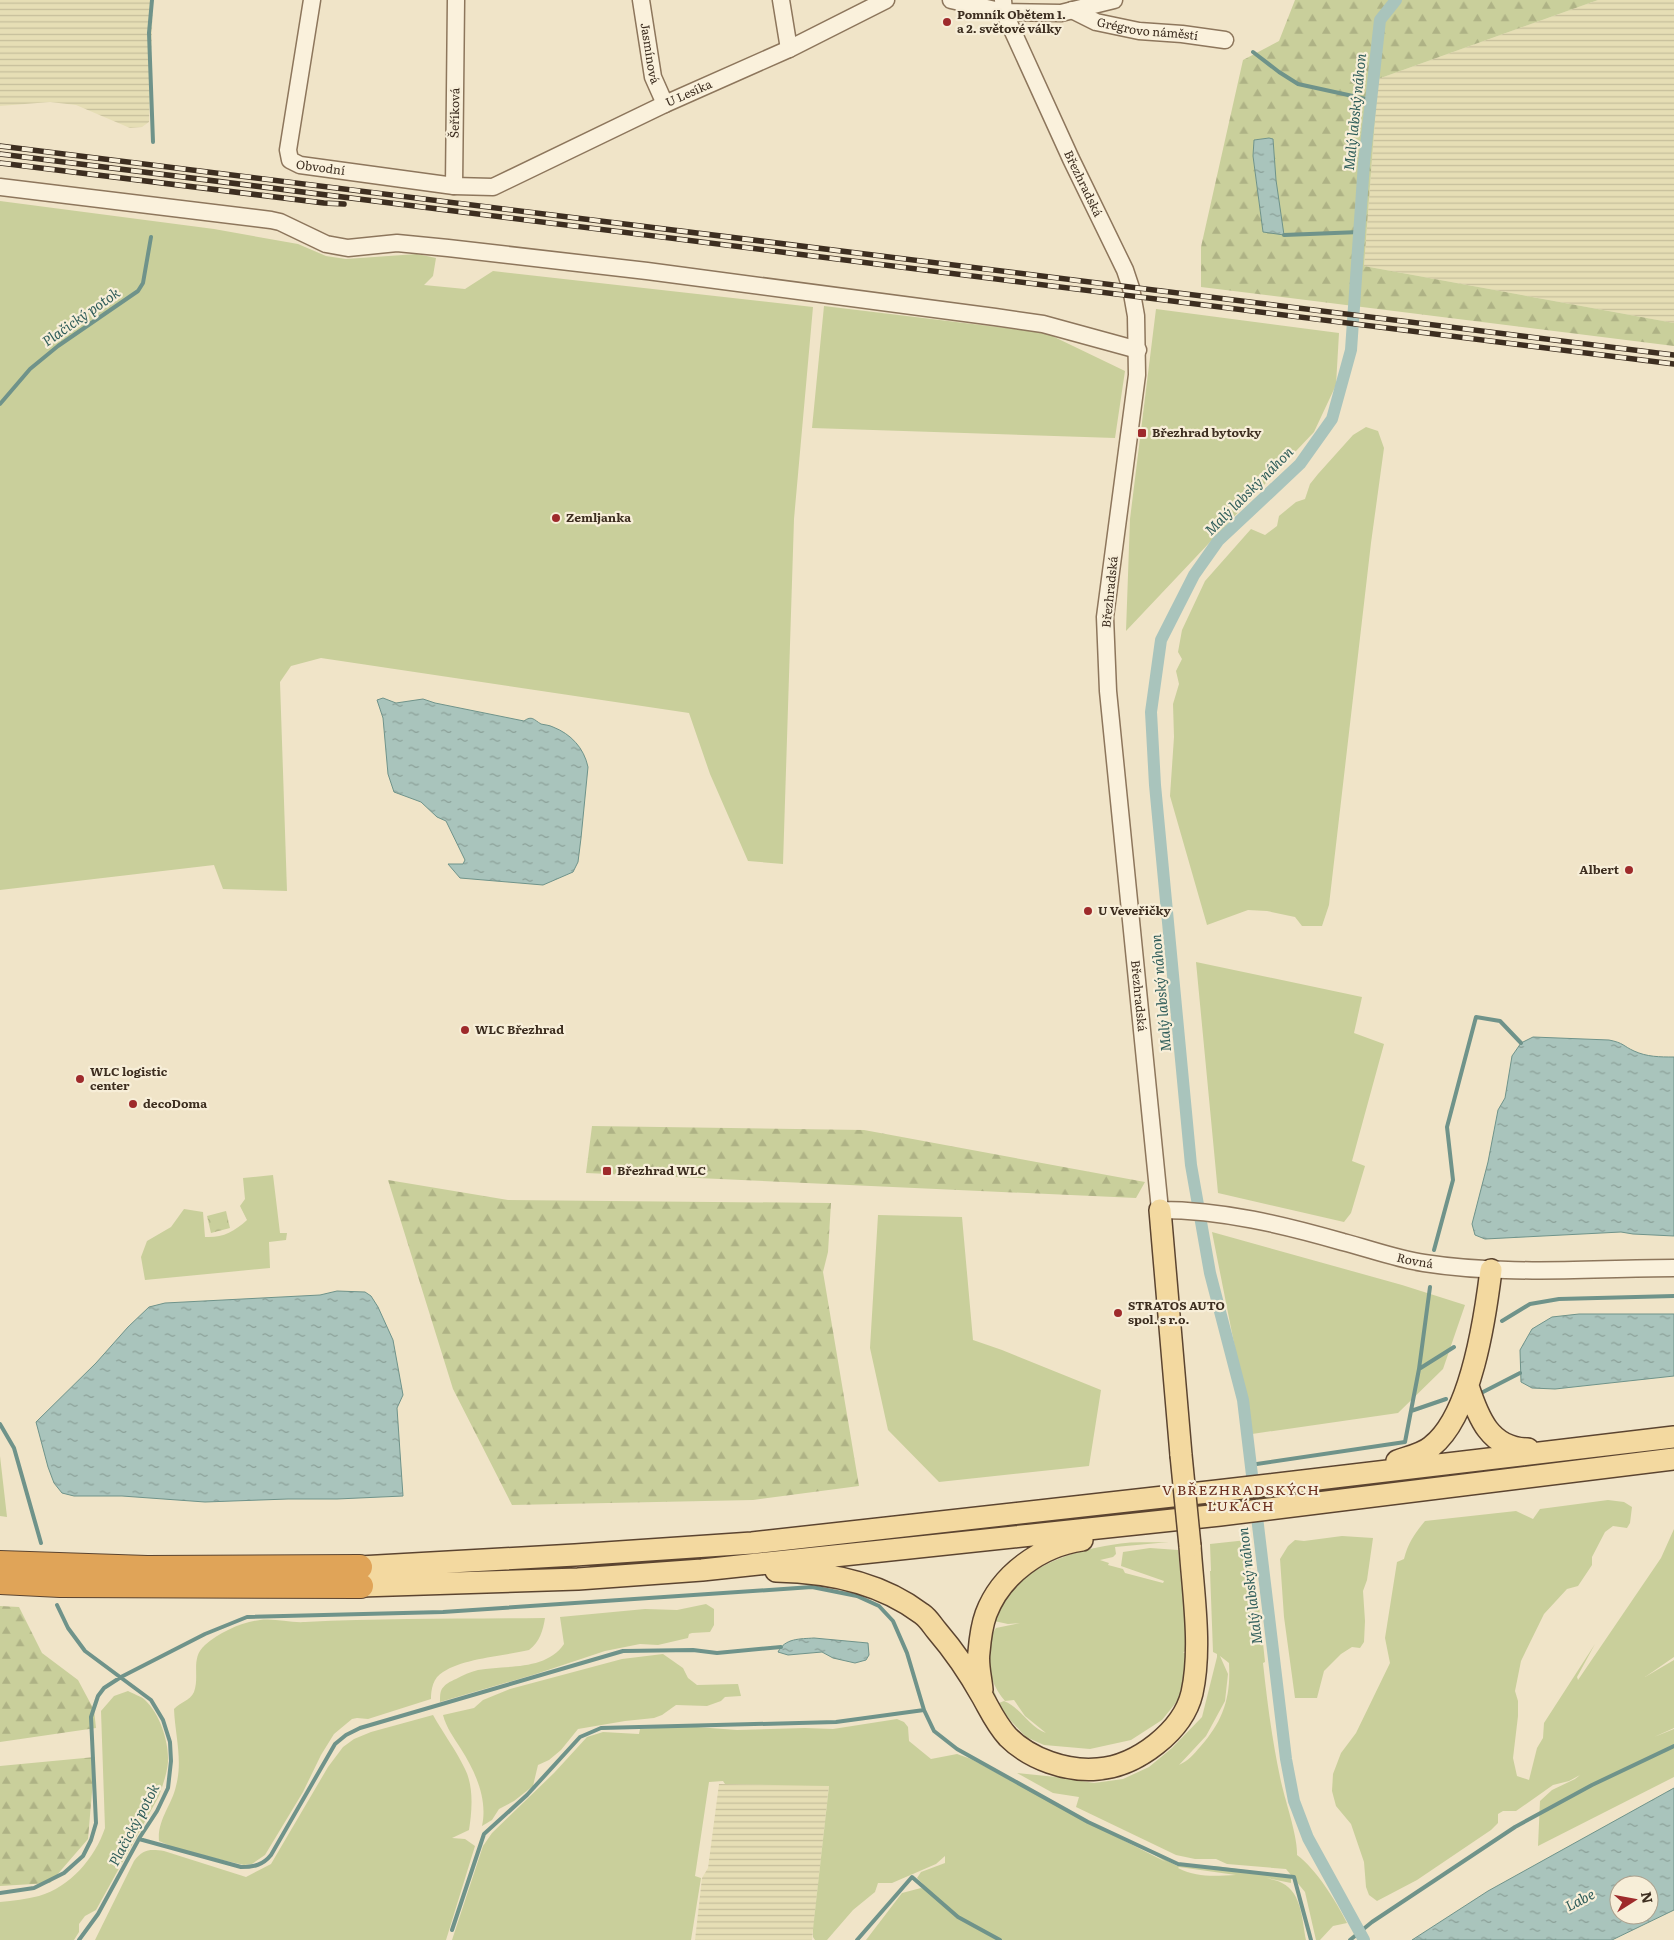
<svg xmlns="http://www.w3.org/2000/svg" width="1674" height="1940" font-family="Literata,serif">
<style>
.farmland{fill:url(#farmland-rules)}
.grass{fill:#c9cf9b;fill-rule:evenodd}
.forest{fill:url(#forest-firs);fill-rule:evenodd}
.park{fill:url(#park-crowns)}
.water{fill:url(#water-ripples);stroke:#6f938a;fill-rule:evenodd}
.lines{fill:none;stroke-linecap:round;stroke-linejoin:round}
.stream{stroke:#6f938a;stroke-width:4}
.canal{stroke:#a9c4bc;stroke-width:12}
.minor-casing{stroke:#8d765c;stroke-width:19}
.major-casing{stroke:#5b4430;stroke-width:24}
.highway-casing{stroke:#5b4430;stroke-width:26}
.minor{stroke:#faf1dc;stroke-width:16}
.major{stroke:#f3d9a0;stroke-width:21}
.highway{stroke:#e0a458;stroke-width:24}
.rail-casing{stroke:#3d2e20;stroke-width:5.5}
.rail{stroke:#f7eed8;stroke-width:4;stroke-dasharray:11;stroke-linecap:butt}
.major-bridge-casing{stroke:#5b4430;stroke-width:24;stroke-linecap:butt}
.major-bridge{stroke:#f3d9a0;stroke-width:21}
.poi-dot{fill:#9e2a2b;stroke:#f7eed8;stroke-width:2}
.labels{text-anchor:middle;stroke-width:4.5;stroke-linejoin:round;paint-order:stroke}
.poi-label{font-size:12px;font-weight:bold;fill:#3d2e20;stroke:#f7eed8;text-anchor:start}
.street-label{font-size:12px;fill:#3d2e20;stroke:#f7eed8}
.water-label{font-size:14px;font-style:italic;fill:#2f5d5a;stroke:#f7eed8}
.neighbourhood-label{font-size:14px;letter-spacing:1px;fill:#6b2e1e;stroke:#f7eed8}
</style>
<defs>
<pattern id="farmland-rules" width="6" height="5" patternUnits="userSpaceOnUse" patternTransform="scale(1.25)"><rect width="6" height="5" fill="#e6deb5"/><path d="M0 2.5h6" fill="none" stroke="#c6bf9b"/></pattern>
<pattern id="forest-firs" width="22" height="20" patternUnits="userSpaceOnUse" patternTransform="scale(1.25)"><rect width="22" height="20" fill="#c9cf9b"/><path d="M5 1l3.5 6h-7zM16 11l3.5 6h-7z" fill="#aeb285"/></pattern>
<pattern id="park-crowns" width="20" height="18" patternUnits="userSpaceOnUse" patternTransform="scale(1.25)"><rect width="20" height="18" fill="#c9cf9b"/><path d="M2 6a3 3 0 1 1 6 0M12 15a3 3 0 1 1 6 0" fill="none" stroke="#aeb285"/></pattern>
<pattern id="water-ripples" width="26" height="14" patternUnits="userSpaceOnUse" patternTransform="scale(1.25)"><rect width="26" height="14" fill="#a9c4bc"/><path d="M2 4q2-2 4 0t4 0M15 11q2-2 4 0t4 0" fill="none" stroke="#8ba098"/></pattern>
</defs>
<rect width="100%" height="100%" fill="#f0e4c8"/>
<path class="farmland" d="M0,0H153L149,122L142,127L130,128L76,105L50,102L0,106Z
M1598,0H1674V323L1364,266L1378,79Z
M719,1784L829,1785L812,1940H695L702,1878L708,1868Z"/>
<path class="grass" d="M0,201L214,229L298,244L326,256L346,259L417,254L436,258L433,276L424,285L465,289L493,271L813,307L794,519L783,864L748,861L710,774L689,713L321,658L291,666L280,682L287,891L223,889L214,865L0,890Z
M824,306L1046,333L1125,371L1115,438L812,428Z
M1156,309L1339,333L1336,385L1314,432L1126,631L1130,519Z
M1366,427L1378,431L1384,448L1371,543L1329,905L1322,926H1302L1295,917L1267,911L1248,910L1207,925L1170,796L1174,737L1173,704L1179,684L1176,671L1182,659L1178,652L1182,630L1205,581L1251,529L1265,535L1277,526L1279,516L1296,502L1305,499L1310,484L1318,474L1353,435Z
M1196,962L1362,997L1354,1033L1384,1044L1352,1161L1365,1166L1351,1213L1344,1222L1218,1193Z
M273,1175L280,1233H287L286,1240L269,1242L270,1268L145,1280L141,1257L147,1241L171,1227L184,1209L203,1212L205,1237C222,1238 234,1232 247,1220L240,1206L245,1199L243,1178Z
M878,1215L962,1217L973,1340L1002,1350L1101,1390L1089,1466L939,1482L888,1430L870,1348Z
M1212,1232L1402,1285L1465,1305L1443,1369L1398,1413L1252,1434Z
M0,1456L7,1517L0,1516Z
M1608,1500L1624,1502L1632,1507L1630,1523L1627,1528L1613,1526L1605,1532L1592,1557V1565L1578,1586L1567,1589L1544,1614L1521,1661L1515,1691L1518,1701V1716L1513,1758L1517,1776L1529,1780L1537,1748L1543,1738L1544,1723L1595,1644L1577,1677L1578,1680L1661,1558L1674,1529V1657L1645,1677L1674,1660V1728L1654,1737L1674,1729V1777L1538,1846L1540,1801L1552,1790L1575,1779L1580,1775L1569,1781L1553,1785L1516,1811H1503L1498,1814V1823L1491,1830L1417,1880L1377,1901L1369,1895L1366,1887L1364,1862L1351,1824L1336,1806L1332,1791L1333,1774L1341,1753L1356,1733L1390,1663L1385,1638L1397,1562L1404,1559C1408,1543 1415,1533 1425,1521L1516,1511L1533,1519L1540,1509Z
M1342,1536L1373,1538L1367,1580L1363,1591L1365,1621L1364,1642L1360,1648L1352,1647L1341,1654L1324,1671L1317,1698H1295L1284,1617L1280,1559L1288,1546L1295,1540L1304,1541Z
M1247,1540L1253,1587L1259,1606L1265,1662L1263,1663C1267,1701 1272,1739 1280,1777C1284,1798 1298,1836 1297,1855C1316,1869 1336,1901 1347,1923L1333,1926L1320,1940H1316L1305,1892L1286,1869L1227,1864L1216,1859H1195L1176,1855L1076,1807L1079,1797L1053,1793L1017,1773L1056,1777L1094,1783L1123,1779L1149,1767L1172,1748L1202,1717L1217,1657V1654L1213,1652L1210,1571H1211L1210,1544ZM1220,1656L1229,1663C1231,1698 1223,1721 1200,1747C1194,1754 1188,1761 1179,1765L1206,1736L1225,1701L1228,1674Z
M1169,1542L1115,1547L1116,1554L1113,1557L1100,1560L1109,1563L1108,1565L1123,1569L1125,1573L1163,1583L1164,1581L1121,1566L1123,1552L1150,1548L1178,1550L1187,1640L1186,1650L1183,1653H1188L1182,1695L1162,1720L1131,1740L1090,1749L1044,1745L1026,1737L1011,1721L995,1702L989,1678L999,1703L1004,1701C1020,1707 1029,1727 1046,1733L1025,1716L1014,1700L1005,1701C988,1682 981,1649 996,1628L1020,1623L1008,1624L994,1621C1007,1573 1065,1552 1111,1545C1130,1541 1150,1543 1169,1542Z
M706,1604L714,1609V1625L710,1632L692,1633L689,1634L688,1638L658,1645L640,1644L605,1651L536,1674L440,1702C440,1699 440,1693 441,1691C443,1685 451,1681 456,1679C463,1675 470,1672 478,1670C506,1665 546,1671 564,1644L560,1617L645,1609L677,1610Z
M545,1618C543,1630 540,1642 529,1650C504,1656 464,1658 443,1672C433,1678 431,1689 431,1699L368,1719L357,1718L352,1719L334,1734L321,1755L303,1792L265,1855L252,1864L244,1865L179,1850L159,1841C157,1820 172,1805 176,1786C183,1760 175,1735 174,1709C180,1702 190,1701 194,1692C200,1676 190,1658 205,1645C219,1633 241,1622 260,1620C274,1618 290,1623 305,1622C385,1618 465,1619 545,1618Z
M663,1654L683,1668L688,1678L697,1685L738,1684L741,1696L725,1697L721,1701L707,1706L676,1705L662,1715L654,1718L625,1721L578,1729L561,1750L549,1760L538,1765L533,1786L514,1801L499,1809L492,1820L482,1826C488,1799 475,1771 461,1749C454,1738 446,1727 443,1715L474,1708L483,1700L510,1689L622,1659Z
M128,1691C133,1694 141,1696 145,1700C160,1714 169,1742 168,1762C167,1773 163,1785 159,1796L96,1910L85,1916L79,1924V1932L74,1940H0V1902C13,1901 27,1899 39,1896C70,1887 95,1858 105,1828L101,1711L114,1696Z
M433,1715C443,1733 456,1750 465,1769C474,1787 472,1811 469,1830L452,1838L465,1839L475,1846L446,1940H95L134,1861C143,1849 150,1849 164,1851L246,1877L271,1864L328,1767L343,1747L354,1739L371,1732Z
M897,1719L904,1722L908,1727L909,1741L931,1759L957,1754L971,1759L1091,1824L1166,1862L1142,1847L1177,1866H1215L1291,1876V1883L1267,1878C1272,1880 1277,1880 1282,1883C1302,1893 1302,1920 1306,1940H866L902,1893L921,1888L932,1893L917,1878L921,1872L945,1863V1856L936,1864L892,1883H878L875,1892L853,1910L827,1940H815L813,1937V1929L829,1786L725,1784L723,1781L709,1782L695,1876L701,1878L691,1940H452L483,1846L492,1833L554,1773L587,1737L603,1732L639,1734L640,1729L683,1726L737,1730L805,1728L833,1729ZM1178,1868L1179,1867L1236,1875C1215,1876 1198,1878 1178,1868Z"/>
<path class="forest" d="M1295,0H1598L1378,79L1364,266L1674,323V346L1201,287V247L1243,60L1279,41ZM1269,138L1273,139L1275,180L1263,232L1253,156L1254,140Z
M592,1126L864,1130L1145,1182L1136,1198L586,1173Z
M388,1180L508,1200L831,1203L828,1252L823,1272L859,1486L753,1500L512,1505L453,1389Z
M0,1606L19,1607L42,1653L78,1680L94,1710L96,1728L0,1742Z
M95,1757L88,1839L50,1883L0,1886V1766Z"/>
<path class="park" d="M226,1211L230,1228L211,1233L207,1216Z"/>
<path class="water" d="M1269,138L1273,139L1276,180L1284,235L1263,232L1253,156L1254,140Z
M383,698L396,703L423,699L435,703L524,721C532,715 534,720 541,724C545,725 549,725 553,727C571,734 584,748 588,767L581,838L578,862L573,872L543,885L460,878L448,864H463L465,860L446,821L437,817L421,802L394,792L388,774L383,718L377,700Z
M1533,1037L1609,1040C1624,1043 1623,1046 1634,1051C1647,1057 1660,1057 1674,1057V1236L1633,1234L1621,1232L1485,1239L1475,1235L1472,1224L1488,1162L1498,1110L1505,1098L1512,1056L1521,1043Z
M337,1291L365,1292L371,1296L378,1307L393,1340L403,1395L397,1408L403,1496L337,1499H288L205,1502L122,1496H74L62,1493L54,1483L48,1467L36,1422L96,1363L128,1327L149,1307L165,1303L320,1295Z
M1579,1314H1674V1376L1555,1389L1532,1388L1521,1382L1520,1350L1532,1329L1552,1317Z
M814,1638L868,1643L869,1655L866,1660L855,1663L833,1658L822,1652L788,1655L778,1652C785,1638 800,1639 814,1638Z
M1674,1788V1910L1612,1940H1412L1488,1891ZM1619,1885H1649V1915H1619Z"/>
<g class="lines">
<path class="stream" d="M152,0L149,33L153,142
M1253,52L1279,72L1298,84L1371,100
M1284,235L1360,232
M0,404L30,369L58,346L138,291L143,283L151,237
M1434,1250L1453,1180L1447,1127L1476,1017L1500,1021L1521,1043
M1502,1321L1530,1304L1559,1299L1674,1296
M1419,1369L1430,1287
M1483,1392L1520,1373
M1411,1411L1446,1399
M0,1424L14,1448L41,1543
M1250,1465L1405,1442L1419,1369L1454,1347
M57,1605L68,1628L85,1651L151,1700L163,1720L170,1742L171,1761L168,1788L157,1811L140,1837L98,1914L79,1940
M139,1839L241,1867C254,1867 263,1865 271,1855L335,1744L346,1735L360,1728L623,1651L693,1650L717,1653L781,1647
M0,1893L34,1888L64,1873L83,1856L91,1840L96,1823L91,1717L98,1696L104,1688L121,1677L205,1634L247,1617L443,1612L812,1587L857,1596L879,1606L893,1621L907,1653L924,1710L934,1731L957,1749L1088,1822L1178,1864L1294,1877L1311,1940
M452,1930L484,1834L527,1795L580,1737L601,1728L836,1722L924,1710
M857,1940L912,1877L958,1917L1000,1940
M1350,1940L1372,1922L1515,1827L1592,1785L1674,1746"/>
<path class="canal" d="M1364,1940L1308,1838L1294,1801L1286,1759L1243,1400L1210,1273L1191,1165L1155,785L1151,712L1161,640L1194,575L1218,541L1300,464L1332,419L1351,350L1364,163L1380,20L1396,0"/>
<g class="minor-casing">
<g id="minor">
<path id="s1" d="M312,0L288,150L290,160L300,165L454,186"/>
<path id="s2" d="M456,0L454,186L493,187L665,104L789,49L886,0"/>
<path id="s3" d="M641,0L653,77L665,104"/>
<path d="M781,0L789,49"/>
<path d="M951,0L1004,12L1061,13L1114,0"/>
<path id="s4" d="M1003,0L1004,12L1071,159L1125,270L1131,288L1136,316L1137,375L1105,617L1108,691L1160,1210C1222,1210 1284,1225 1343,1242C1370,1249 1397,1259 1424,1263C1506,1276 1591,1268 1674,1268"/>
<path id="s5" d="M1072,10L1096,22L1139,31L1182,34L1225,40"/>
<path d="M0,187L271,220L280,222L326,244L348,248L397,243L448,248L647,271L995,317L1043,324L1138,350"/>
</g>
</g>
<g class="major-casing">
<path id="major" d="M1160,1210L1181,1455
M1468,1386C1478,1417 1490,1449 1528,1449
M1397,1461C1408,1457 1423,1454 1432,1446C1471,1415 1485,1319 1491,1270
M360,1567L575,1555L752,1543L1217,1491L1674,1437
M776,1571C827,1572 880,1582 922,1614C928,1618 932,1625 937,1631C955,1652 968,1671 982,1696C990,1710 996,1724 1008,1737C1030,1759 1067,1772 1098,1769C1137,1766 1183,1731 1192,1693C1202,1648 1193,1592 1190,1546
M361,1586L578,1579L702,1570L1220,1515L1674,1459
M982,1690C981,1678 977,1664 979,1652C980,1640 982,1625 986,1614C1001,1574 1041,1546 1082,1540"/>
</g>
<g class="highway-casing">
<path id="highway" d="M0,1563L147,1568L360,1567
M0,1582L60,1585L361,1586"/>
</g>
<use href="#minor" class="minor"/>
<use href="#major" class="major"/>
<use href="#highway" class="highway"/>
<g class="rail-casing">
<path id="rail" d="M0,146L1674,355
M0,154L1674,364
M0,163L324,203L344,204"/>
</g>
<use href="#rail" class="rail"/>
<g class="major-bridge-casing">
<path id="major-bridge" d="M1181,1455L1190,1546"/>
</g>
<use href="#major-bridge" class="major-bridge"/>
</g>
<g class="poi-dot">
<circle cx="947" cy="22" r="5"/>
<rect x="1137" y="428" width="10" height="10" rx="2.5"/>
<circle cx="556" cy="518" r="5"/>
<circle cx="1629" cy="870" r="5"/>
<circle cx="1088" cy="911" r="5"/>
<circle cx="465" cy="1030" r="5"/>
<circle cx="80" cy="1079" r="5"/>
<circle cx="133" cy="1104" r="5"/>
<rect x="602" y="1166" width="10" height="10" rx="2.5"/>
<circle cx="1118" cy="1313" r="5"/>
</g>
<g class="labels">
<g class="poi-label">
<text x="957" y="19">Pomník Obětem 1.<tspan x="957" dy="14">a 2. světové války</tspan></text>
<text x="1152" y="437">Březhrad bytovky</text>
<text x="566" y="522">Zemljanka</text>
<text x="1619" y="874" text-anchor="end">Albert</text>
<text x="1098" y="915">U Veveřičky</text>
<text x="475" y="1034">WLC Březhrad</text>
<text x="90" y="1076">WLC logistic<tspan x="90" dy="14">center</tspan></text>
<text x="143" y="1108">decoDoma</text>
<text x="617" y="1175">Březhrad WLC</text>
<text x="1128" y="1310">STRATOS AUTO<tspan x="1128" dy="14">spol. s r.o.</tspan></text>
</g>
<g class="street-label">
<text dy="4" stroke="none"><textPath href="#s5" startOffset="79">Grégrovo náměstí</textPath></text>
<text dy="4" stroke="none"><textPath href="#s3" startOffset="54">Jasmínová</textPath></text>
<text dy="4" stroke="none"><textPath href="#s2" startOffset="442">U Lesíka</textPath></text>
<text transform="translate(455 113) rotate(-89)" y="4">Šeříková</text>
<text dy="4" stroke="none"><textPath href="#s1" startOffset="194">Obvodní</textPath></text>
<text dy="4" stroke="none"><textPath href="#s4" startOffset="201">Březhradská</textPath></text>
<text transform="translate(1110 592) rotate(-84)" y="4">Březhradská</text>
<text dy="4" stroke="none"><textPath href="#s4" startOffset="1028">Březhradská</textPath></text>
<text dy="4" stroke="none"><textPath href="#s4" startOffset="1504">Rovná</textPath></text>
</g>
<g class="water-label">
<text transform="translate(1355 112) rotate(-84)" y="5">Malý labský náhon</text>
<text transform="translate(81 317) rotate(-35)" y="5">Plačický potok</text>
<text transform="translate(1249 491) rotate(-45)" y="5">Malý labský náhon</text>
<text transform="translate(1161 993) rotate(-95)" y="5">Malý labský náhon</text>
<text transform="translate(1250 1586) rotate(-97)" y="5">Malý labský náhon</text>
<text transform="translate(134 1825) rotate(-62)" y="5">Plačický potok</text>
<text transform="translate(1580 1900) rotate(-27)" y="5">Labe</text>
</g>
<g class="neighbourhood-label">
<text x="1241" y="1495">V BŘEZHRADSKÝCH<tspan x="1241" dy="16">LUKÁCH</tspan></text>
</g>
</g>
<g transform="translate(1634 1900) rotate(79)"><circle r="24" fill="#f7eed8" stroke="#ada18e"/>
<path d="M0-4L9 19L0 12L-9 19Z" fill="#9e2a2b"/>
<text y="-8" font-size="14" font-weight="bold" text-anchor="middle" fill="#3d2e20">N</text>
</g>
</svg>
